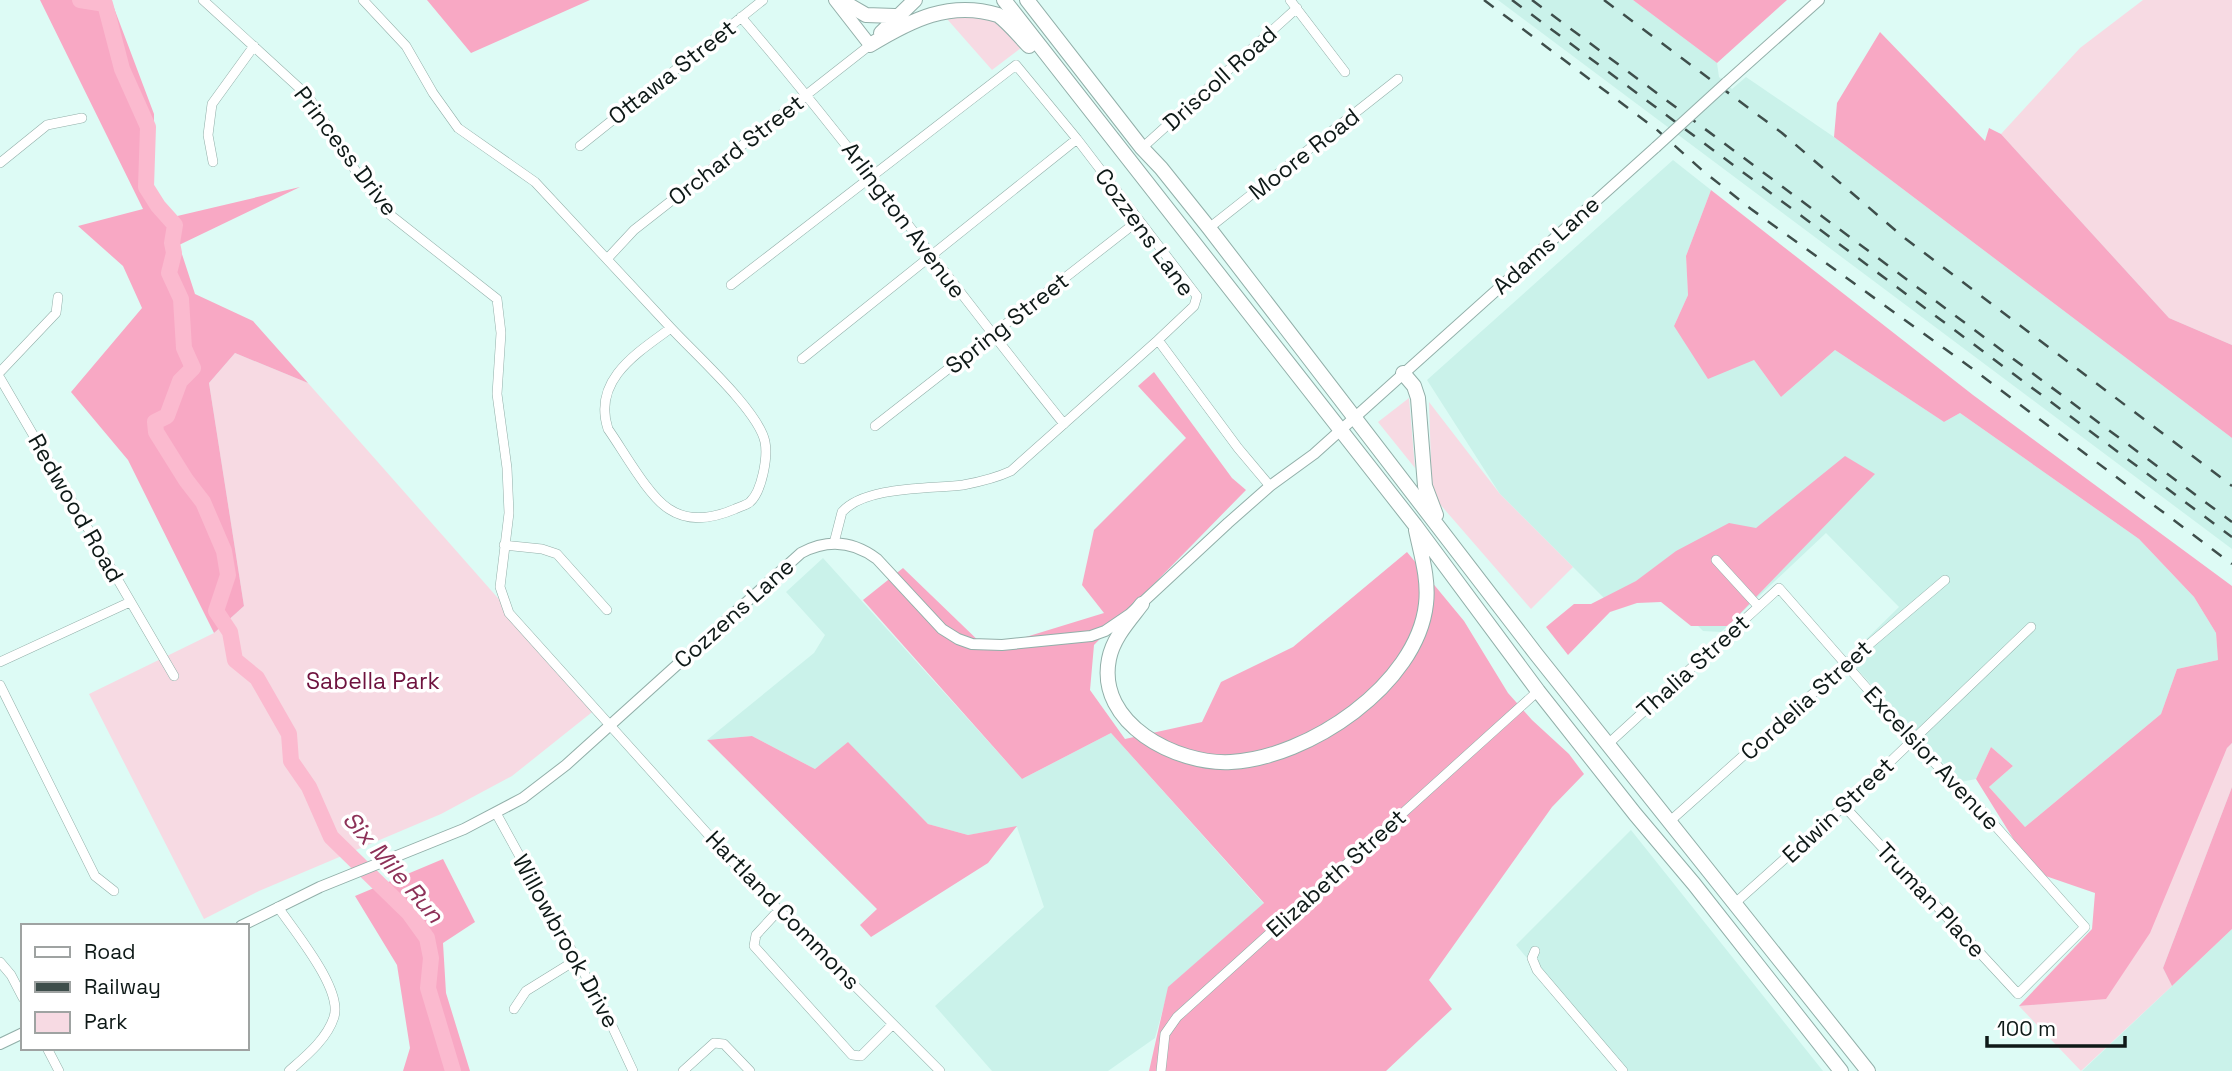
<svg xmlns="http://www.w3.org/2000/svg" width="2232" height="1071" font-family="'Space Grotesk',sans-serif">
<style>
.built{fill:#caf2ea}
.green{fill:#f7dae3}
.forest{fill:#f8a8c4}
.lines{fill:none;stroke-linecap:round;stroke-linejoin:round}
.river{stroke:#fbbacf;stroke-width:16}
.minor-casing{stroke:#92afa9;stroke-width:10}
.tertiary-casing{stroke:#92afa9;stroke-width:12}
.secondary-casing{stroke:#92afa9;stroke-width:14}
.trunk-casing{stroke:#92afa9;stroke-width:16}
.minor{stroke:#fff;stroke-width:9}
.tertiary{stroke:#fff;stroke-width:10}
.secondary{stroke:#fff;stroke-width:12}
.trunk{stroke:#fff;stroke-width:14}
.rail{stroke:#3e4e4b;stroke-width:2.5;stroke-dasharray:12 12;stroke-linecap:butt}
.tertiary-bridge-casing{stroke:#92afa9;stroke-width:12;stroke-linecap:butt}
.tertiary-bridge{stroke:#fff;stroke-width:10}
.labels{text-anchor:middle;stroke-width:7;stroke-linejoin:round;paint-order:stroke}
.street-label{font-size:23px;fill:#0e1917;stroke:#fff}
.park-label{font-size:23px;fill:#6e123e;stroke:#fff}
.water-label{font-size:24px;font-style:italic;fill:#8d3158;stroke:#fff}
</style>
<rect width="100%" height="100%" fill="#ddfbf5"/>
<path class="built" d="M1498,0H1633L1717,63L1719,77L1732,89L1746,77L1834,137L2232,438V549Z
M1673,160L1711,190L1686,256L1688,295L1674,326L1754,360L1781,397L1835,350L1944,422L1960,413L2139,539L2194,597L2216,633L2218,660L2177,669L2161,714L2025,827L1989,787L2013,766L1991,747L1976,779L1961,782L1847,658L1899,607L1826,533L1721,632L1703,631L1653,580L1605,599L1500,494L1427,380Z
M823,558L1022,779L1111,733L1264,904L1169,987L1155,1038L1108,1071H992L935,1006L1044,907L1017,827L968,835L928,824L848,743L815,769L752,736L707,740L814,653L825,635L786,592Z
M1631,830L1823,1071H1621L1516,945Z
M2232,929V1071H2082L2172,986Z"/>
<path class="green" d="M2143,0H2232V345L2169,318L2001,134L2080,48Z
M940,11L995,18L1021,48L992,70Z
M235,353L308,383L596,709L512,776L441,814L259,891L204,919L89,694L214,633L244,606L209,383Z
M1409,398L1415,468L1378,422Z
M1429,402L1500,494L1573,567L1531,609L1432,495Z
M2232,743V787L2163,968L2172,986L2081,1071L2019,1006L2106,998L2227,748Z"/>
<path class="forest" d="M40,0H111L154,114V187L173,217L300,187L179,245L195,294L253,321L308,383L235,353L209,383L244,606L214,633L128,460L71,392L142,308L123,266L78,226L143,209Z
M427,0H590L471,53Z
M1633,0H1787L1717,63Z
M1880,32L1985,141L1989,128L2001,134L2169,318L2232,345V438L1834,137L1837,103Z
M1711,190L1973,395L2232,586V743L2227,748L2150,933L2106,999L2019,1006L2092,929L2095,893L2034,872L1976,779L1991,747L2013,766L1989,787L2025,827L2161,714L2177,669L2218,660L2216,633L2194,597L2139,539L1960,413L1944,422L1835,350L1781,397L1754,360L1708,379L1674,326L1688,295L1686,256Z
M1154,372L1232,478L1246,490L1094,645L1090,690L1125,739L1202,722L1221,682L1293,647L1407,552L1464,621L1508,693L1532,720L1569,754L1584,774L1552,807L1429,980L1452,1009L1386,1071H1149L1168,987L1264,903L1111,733L1022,779L863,600L903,568L987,649L1104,613L1082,585L1094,530L1186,438L1138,386Z
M1845,456L1875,474L1728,626H1691L1661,602L1637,603L1610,612L1568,655L1546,627L1574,604H1591L1636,581L1676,551L1729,523L1756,528Z
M752,736L815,769L848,742L928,824L968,835L1017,826L988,863L871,937L860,925L877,909L707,740Z
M2232,787V929L2172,986L2163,968Z
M443,859L475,922L443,943L446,993L470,1071H403L410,1048L397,965L355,896Z"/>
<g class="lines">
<path class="river" d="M80,0L105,4L122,69L148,127L146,187L158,206L175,225L172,243L174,253L169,273L181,299L184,348L193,368L180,381L167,416L155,422L156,432L186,480L203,502L224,551L228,575L216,611L230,632L235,660L257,678L289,734L291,761L309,787L331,837L409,913L427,938L431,958L428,988L453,1071"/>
<g class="minor-casing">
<path id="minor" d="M203,0L308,96L357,173L384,210L497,299L501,333L497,394L507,468L509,513L500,587L509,613L750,881L940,1071
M363,0L406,46L433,93L458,128L535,182L671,328
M1290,0L1345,72
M741,17C854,149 955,289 1064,424
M580,146L763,0
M1142,148L1297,8
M213,162L208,135L212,104L254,46
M0,163L47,125L82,118
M1209,228L1398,79
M607,259L634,230L870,45
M731,285L1016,65L1077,139L1197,296L1194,306L1158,340L1011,471C996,478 979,482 963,485C930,489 865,486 842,512L834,543
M671,328C694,353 759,411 765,442C768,457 762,491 750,502C747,505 739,507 735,509C714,518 690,523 669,509C648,496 623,450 608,429C592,380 637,353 671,328Z
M1158,340L1238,448L1270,486
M802,359L1077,139
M0,372L56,313L58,297
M0,378L174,676
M875,426L1139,220
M504,545L542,549L557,554L607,610
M1716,560L1758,606
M0,662L130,602
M0,685L95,876L114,891
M1608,744L1779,588L1913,741L1983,812L2085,927L2018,994L1844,806
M496,813L606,1013L633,1071
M1669,822L1846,664L1945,580
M1734,904L1844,806L2031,627
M278,907C294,931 343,989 334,1017C327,1039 306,1056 289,1071
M779,910L756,935L754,946L852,1055L861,1056L893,1024
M1535,951L1532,958L1537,970L1623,1071
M0,962L11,975L23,998
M514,1009L526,991L576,960
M47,1048L59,1071
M683,1071L714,1043L724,1044L750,1071
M1161,1071L1165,1034L1177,1017L1538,691"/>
</g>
<g class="tertiary-casing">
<path id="tertiary" d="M1726,83L1819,0
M241,926L320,887L464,829L523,798L566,765L801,553C827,539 853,541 877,559L942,629L958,639L972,644L1002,645L1091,636L1105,631L1130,614L1228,523L1270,486L1314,454L1656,147
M0,1044L23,1033"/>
</g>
<g class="secondary-casing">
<path id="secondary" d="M835,0L870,45"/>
</g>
<g class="trunk-casing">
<path id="trunk" d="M840,0L866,15L895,16
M1004,0L1415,525L1538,691L1635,814L1694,884L1841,1071
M1027,0L1142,148L1161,168L1209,228L1536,654L1868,1071
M881,33L915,0
M870,45C911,20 950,0 998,15C1010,24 1019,36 1029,46
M1403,373L1414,386L1418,398L1425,486L1436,515
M1142,604C1129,621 1113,638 1109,659C1096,724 1177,765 1231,762C1308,758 1417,685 1426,604C1429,579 1421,554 1416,530"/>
</g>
<use href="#minor" class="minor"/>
<use href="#tertiary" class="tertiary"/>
<use href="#secondary" class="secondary"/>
<use href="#trunk" class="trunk"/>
<path class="rail" d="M1484,0L1656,129L1703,171L1751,209L1970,367L2232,564
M1512,0L2232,537
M1532,0L2232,522
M1604,0L1782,133L1902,236L2232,486"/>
<g class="tertiary-bridge-casing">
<path id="tertiary-bridge" d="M1656,147L1726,83"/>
</g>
<use href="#tertiary-bridge" class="tertiary-bridge"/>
</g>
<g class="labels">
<g class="street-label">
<text transform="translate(672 72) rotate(-38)" y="8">Ottawa Street</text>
<text transform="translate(1220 78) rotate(-42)" y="8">Driscoll Road</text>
<text transform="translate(736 150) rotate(-38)" y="8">Orchard Street</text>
<text transform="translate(346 151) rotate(53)" y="8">Princess Drive</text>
<text transform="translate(1304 154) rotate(-38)" y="8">Moore Road</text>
<text transform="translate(904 220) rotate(53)" y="8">Arlington Avenue</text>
<text transform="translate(1145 232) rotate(54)" y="8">Cozzens Lane</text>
<text transform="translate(1546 245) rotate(-42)" y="8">Adams Lane</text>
<text transform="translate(1007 323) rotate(-38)" y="8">Spring Street</text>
<text transform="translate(76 508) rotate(60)" y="8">Redwood Road</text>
<text transform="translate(734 613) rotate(-42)" y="8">Cozzens Lane</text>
<text transform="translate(1693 666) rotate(-42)" y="8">Thalia Street</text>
<text transform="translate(1806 700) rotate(-42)" y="8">Cordelia Street</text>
<text transform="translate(1932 758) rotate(47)" y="8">Excelsior Avenue</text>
<text transform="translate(1838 810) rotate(-43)" y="8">Edwin Street</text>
<text transform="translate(1336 873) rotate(-42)" y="8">Elizabeth Street</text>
<text transform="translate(1931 900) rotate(47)" y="8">Truman Place</text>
<text transform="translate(783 910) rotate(46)" y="8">Hartland Commons</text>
<text transform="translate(566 941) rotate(61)" y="8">Willowbrook Drive</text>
</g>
<g class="park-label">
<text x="373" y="689">Sabella Park</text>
</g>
<g class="water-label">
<text transform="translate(393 867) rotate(49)" y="8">Six Mile Run</text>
</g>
</g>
<rect x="21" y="924" width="228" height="126" fill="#ffffff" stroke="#9fa3a2" stroke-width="2"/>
<rect x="35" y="947" width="35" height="10" fill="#ffffff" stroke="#9fa3a2" stroke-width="2"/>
<text x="84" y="959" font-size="21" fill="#0e1917">Road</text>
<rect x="35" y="982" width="35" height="10" fill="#3e4e4b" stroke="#9fa3a2" stroke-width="2"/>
<text x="84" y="994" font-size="21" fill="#0e1917">Railway</text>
<rect x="35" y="1012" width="35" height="21" fill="#f7dae3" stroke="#9fa3a2" stroke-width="2"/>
<text x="84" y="1029" font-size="21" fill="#0e1917">Park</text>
<path d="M1987 1036v10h138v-10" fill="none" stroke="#0e1917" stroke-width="3.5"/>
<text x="1997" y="1036" font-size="21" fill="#0e1917" stroke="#ffffff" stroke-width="5" paint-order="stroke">100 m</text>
</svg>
